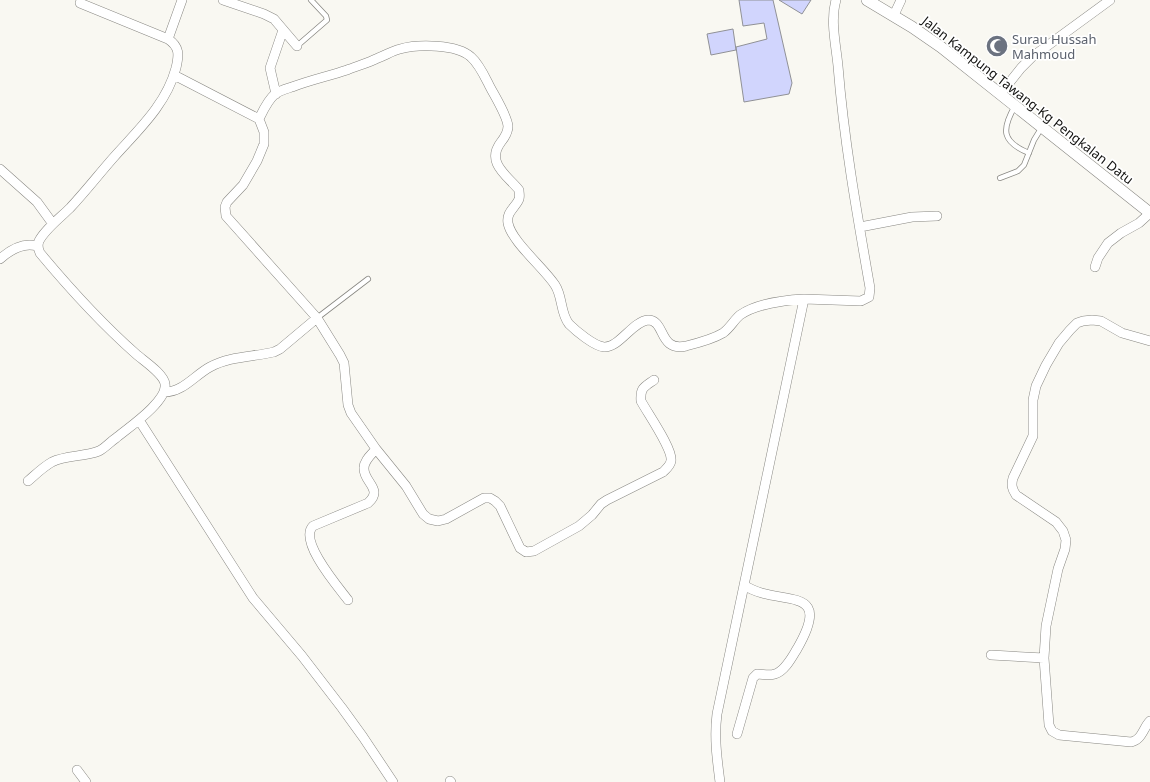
<svg xmlns="http://www.w3.org/2000/svg" width="1150" height="782" font-family="'Noto Sans',sans-serif">
<style>
.building{fill:#d1d5fd;stroke:#909196}
.lines{fill:none;stroke-linecap:round;stroke-linejoin:round}
.service-casing{stroke:#888782;stroke-width:6}
.minor-casing{stroke:#888782;stroke-width:10}
.tertiary-casing{stroke:#888782;stroke-width:12}
.service{stroke:#fff;stroke-width:4.5}
.minor{stroke:#fff;stroke-width:9}
.tertiary{stroke:#fff;stroke-width:11}
.labels{text-anchor:middle;stroke-width:3.5;stroke-linejoin:round;paint-order:stroke}
.worship-label{font-size:13px;fill:#5b616d;stroke:#fff;text-anchor:start}
.street-label{font-size:13px;fill:#11110f;stroke:#fff}
</style>
<rect width="100%" height="100%" fill="#f9f8f2"/>
<path class="building" d="M739,0H773L792,83L789,94L744,102L736,47L767,39L764,23L743,26Z
M779,0H811L802,14Z
M733,29L736,50L711,55L707,34Z"/>
<g class="lines">
<g class="service-casing">
<path id="service" d="M297,46L327,20L326,16L311,0
M1015,106C1001,130 1002,142 1029,153
M1000,178L1018,171L1024,165L1034,140L1042,127
M317,318L368,279"/>
</g>
<g class="minor-casing">
<path id="minor" d="M223,0L264,14L274,19L297,46
M894,15L901,0
M168,39L182,0
M174,75L259,119L264,132V144L257,161L243,185L227,202L225,207L226,216L317,318L340,355L344,363L348,405L351,413L376,449L406,486L423,514L429,519L438,521L446,519L484,498H490L495,501L500,506L520,548L526,552L534,551L579,526L592,515L601,504L607,500L663,472C666,469 670,466 671,461C673,449 648,414 641,401C640,388 644,387 654,380
M1001,93L1021,68L1032,57L1110,0
M276,94L270,68L283,30
M259,119C263,111 267,101 275,94C279,91 286,89 292,87C310,80 329,76 347,70C357,66 368,63 378,58C386,55 392,51 400,49C418,44 457,44 471,57C479,64 484,75 489,85C494,95 507,115 508,126C508,132 505,137 501,142C485,163 508,176 519,190C519,193 520,196 519,199C516,207 506,212 508,223C511,241 544,268 555,285C563,297 560,313 569,324C576,331 594,346 604,347C619,348 633,321 648,320C666,320 658,352 686,346C698,343 713,339 723,333C730,328 734,320 740,315C756,304 785,300 804,299
M0,169L37,202L53,224
M860,227L912,217L937,216
M0,259C10,250 23,242 37,246
M1095,267L1098,258L1108,243L1121,233L1139,223L1150,213
M165,392C183,392 195,375 210,367C230,356 253,357 274,352L280,349L317,318
M139,420L253,598L302,656L342,708L363,737L393,782
M28,481C35,475 43,467 52,462C66,455 84,457 99,451C105,448 110,442 116,438C128,428 168,401 165,384C164,374 144,361 136,354C101,323 70,289 40,253C38,249 37,246 39,241C45,229 60,218 70,208C85,192 99,174 114,157C138,130 166,105 176,68C179,55 180,47 168,39L80,3
M348,600C339,588 298,541 313,526L368,503C384,489 363,482 364,468C364,460 372,454 376,449
M991,655L1044,658L1049,725L1052,731L1059,735L1131,742C1142,740 1143,728 1150,721
M1044,658L1046,626L1058,569L1065,549L1066,540L1063,531L1056,522L1016,495C1012,489 1011,485 1013,478L1033,436V400L1036,386L1046,365L1059,343L1070,330L1077,323L1083,321L1092,320L1101,321L1122,333L1150,341
M737,734L753,678L757,674C763,674 769,676 775,674C785,671 792,657 797,649C836,582 777,608 744,585
M77,770L86,782
M450,781L451,782
M720,782C717,759 714,737 717,714L804,299L861,301L869,297L870,288C857,214 844,141 838,66C836,45 830,21 836,0"/>
</g>
<g class="tertiary-casing">
<path id="tertiary" d="M867,0L912,27L941,47L1150,213"/>
</g>
<use href="#service" class="service"/>
<use href="#minor" class="minor"/>
<use href="#tertiary" class="tertiary"/>
</g>
<defs>
<g id="mosque-disc" transform="scale(1.15)"><circle r="9.5" fill="#6b7280" stroke="#fff"/><path d="M3.5-4.9A6 6 0 1 0 3.5 4.9A5 5 0 1 1 3.5-4.9Z" fill="#fff"/></g>
</defs>
<g fill-rule="evenodd">
<use href="#mosque-disc" x="997" y="46"/>
</g>
<g class="labels">
<g class="worship-label">
<text x="1012" y="44">Surau Hussah<tspan x="1012" dy="15">Mahmoud</tspan></text>
</g>
<g class="street-label">
<text transform="translate(1028 100) rotate(38)" y="5">Jalan Kampung Tawang-Kg Pengkalan Datu</text>
</g>
</g>
</svg>
